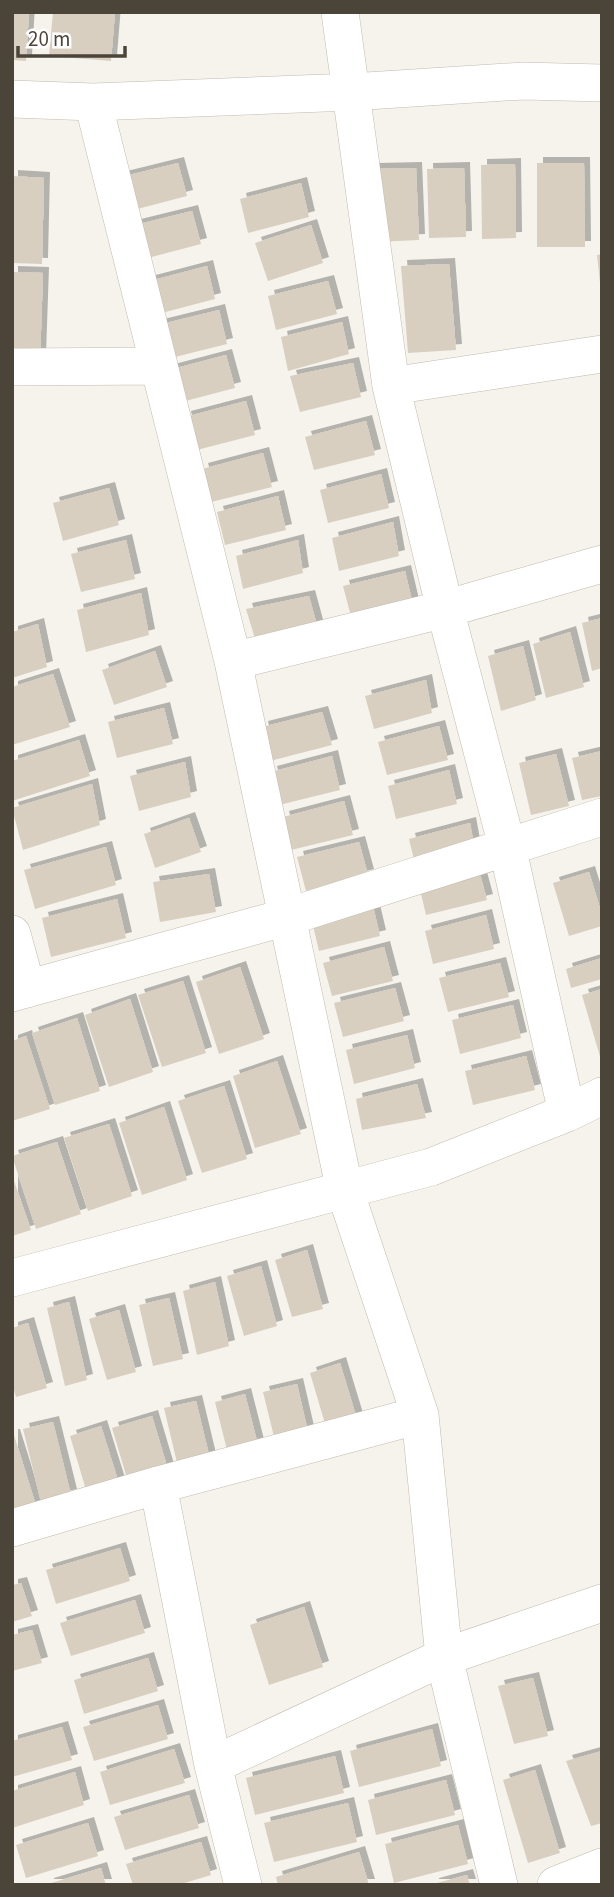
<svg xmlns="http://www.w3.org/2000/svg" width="614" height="1897" font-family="'Source Sans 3',sans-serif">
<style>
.building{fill:#d8cfc1;filter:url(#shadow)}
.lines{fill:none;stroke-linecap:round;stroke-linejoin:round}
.minor-casing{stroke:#c2bbae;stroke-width:38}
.minor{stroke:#fff;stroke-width:37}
</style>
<defs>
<filter id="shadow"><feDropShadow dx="6" dy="-6" stdDeviation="0" flood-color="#0004"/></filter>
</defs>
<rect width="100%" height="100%" fill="#f6f3ec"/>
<path class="building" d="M12,12H29L26,61L12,60Z
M53,12H115L111,61L49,56Z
M178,163L187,196L126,212L117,178Z
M537,163H584L585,247H537Z
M515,164L516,238L482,239L481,165Z
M416,168L419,240L376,242L372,169Z
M464,168L466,237L429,238L427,169Z
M12,176L44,178L42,264L12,263Z
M301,183L309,217L248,233L240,199Z
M192,211L201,244L140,260L131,226Z
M311,225L323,263L268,281L255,243Z
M602,254V283H600L597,255Z
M449,264L456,350L408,353L401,266Z
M207,266L215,299L154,315L146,282Z
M12,272L43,273L40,360L12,359Z
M328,281L337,314L276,330L268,296Z
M219,310L227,344L167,359L158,325Z
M342,322L349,354L288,371L281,337Z
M226,355L235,388L174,404L165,371Z
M353,363L361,397L300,412L290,376Z
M246,401L255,435L193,451L185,417Z
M366,421L375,455L314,470L305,437Z
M263,453L272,487L211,502L202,469Z
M381,474L389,508L328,523L320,490Z
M109,488L119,525L63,541L53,503Z
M278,496L286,530L225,545L217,512Z
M393,522L399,556L339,571L332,538Z
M126,540L135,579L81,592L71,554Z
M298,540L303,573L243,589L236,556Z
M405,571L413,605L352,620L343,586Z
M141,593L149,635L86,652L77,610Z
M309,596L318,629L257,645L246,609Z
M602,618V668L592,671L582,623Z
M38,624L47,667L12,678V632Z
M570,632L584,687L546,698L533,644Z
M523,646L536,700L501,711L488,656Z
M155,651L167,687L114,705L102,670Z
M53,674L70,727L12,745V687Z
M426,680L432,713L374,729L365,696Z
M164,708L173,744L117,758L108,722Z
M322,712L332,745L270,761L262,727Z
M439,726L448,760L387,775L378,742Z
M79,740L90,776L12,801V761Z
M602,751V796L582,800L572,758Z
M556,754L569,806L531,815L519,763Z
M332,756L340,790L279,805L271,772Z
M185,762L191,797L139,811L130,776Z
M449,770L457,804L396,819L388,786Z
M92,784L100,825L23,850L12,808Z
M344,801L353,835L291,850L283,817Z
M189,818L201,852L155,868L144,834Z
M470,823L476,856L417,872L409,839Z
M359,842L368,875L306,891L297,857Z
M106,847L116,885L35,909L24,870Z
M478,867L487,900L426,915L418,881Z
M589,872L602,915V926L569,936L553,883Z
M209,874L216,912L160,922L153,882Z
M117,899L126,938L51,957L42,918Z
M372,902L380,936L319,951L311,917Z
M486,915L494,949L433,964L425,931Z
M384,947L393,981L332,996L323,963Z
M602,958V979L571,988L566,969Z
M500,963L509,997L448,1012L439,978Z
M240,967L264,1039L219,1054L196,982Z
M183,981L206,1053L162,1067L138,995Z
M395,988L404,1021L343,1037L334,1003Z
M602,989V1059L601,1060L582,995Z
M130,999L153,1072L109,1087L85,1015Z
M513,1005L521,1038L460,1054L452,1020Z
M77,1018L100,1091L55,1105L32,1033Z
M407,1035L415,1068L354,1084L346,1050Z
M26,1036L50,1109L12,1121V1041Z
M526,1056L535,1090L473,1105L465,1071Z
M277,1061L301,1134L255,1148L233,1076Z
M417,1084L426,1118L362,1130L356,1099Z
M224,1086L247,1159L202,1173L178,1101Z
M164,1107L187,1180L142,1195L119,1123Z
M109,1124L132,1196L88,1211L64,1138Z
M57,1142L81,1214L36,1229L12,1156Z
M12,1175L31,1230L12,1236Z
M307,1250L323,1309L292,1317L275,1260Z
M261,1266L277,1326L244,1336L227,1276Z
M215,1282L229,1346L197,1355L183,1291Z
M169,1298L183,1359L153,1366L139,1305Z
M69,1302L87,1380L65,1386L47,1308Z
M119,1310L136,1372L107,1380L89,1319Z
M28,1323L47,1388L16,1397L12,1383V1328Z
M340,1363L357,1419L326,1427L310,1373Z
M297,1384L309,1436L276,1445L263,1392Z
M245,1394L260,1453L230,1462L215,1402Z
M196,1401L210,1459L178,1467L164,1408Z
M152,1416L169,1473L129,1485L112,1428Z
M53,1422L71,1495L41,1502L23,1429Z
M101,1426L121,1490L89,1500L70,1436Z
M12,1435H14L38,1512L12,1520Z
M120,1548L130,1581L56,1604L46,1570Z
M21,1583L32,1616L12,1622V1585Z
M135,1600L145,1633L71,1656L60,1623Z
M304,1607L323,1667L269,1685L250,1625Z
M32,1630L42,1663L12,1671V1635Z
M148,1658L158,1691L84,1714L74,1680Z
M533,1678L548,1736L514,1744L498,1686Z
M158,1705L168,1739L94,1761L83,1727Z
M62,1727L72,1760L12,1777V1741Z
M432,1729L441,1766L359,1787L350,1751Z
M174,1749L185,1783L110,1805L100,1772Z
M602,1751V1823L591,1826L566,1761Z
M335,1756L344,1793L255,1815L246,1778Z
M535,1770L560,1853L528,1863L503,1780Z
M75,1772L84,1805L12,1828V1791Z
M446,1780L455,1815L376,1835L368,1800Z
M189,1795L199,1828L125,1850L114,1817Z
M348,1803L357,1842L274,1862L264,1823Z
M88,1823L98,1856L26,1878L16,1845Z
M458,1825L468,1864L394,1883L385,1844Z
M201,1842L211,1875L178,1885H133L126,1864Z
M359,1852L369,1885H278L276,1877Z
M101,1868L106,1885H48V1884Z
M467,1875L470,1885H433V1884Z"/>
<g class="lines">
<g class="minor-casing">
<path id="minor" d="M340,12L391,386L445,609L507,846L567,1113
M12,99L93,102L351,92L523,81L602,83
M93,102L233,661L345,1191L420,1415L444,1657L499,1885
M12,367L159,366
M391,386L602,354
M233,661L445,609L602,564
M12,934L27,989
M12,993L287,917L602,817
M12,1278L431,1167L567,1113L602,1096
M158,1485L213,1765L243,1885
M12,1528L158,1485L420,1415
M213,1765L444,1657L602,1603
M556,1885L602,1867"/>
</g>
<use href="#minor" class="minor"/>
</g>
<rect width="614" height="1897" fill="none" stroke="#4b4439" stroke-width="28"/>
<path d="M18 46v10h107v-10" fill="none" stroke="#4b4439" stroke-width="3.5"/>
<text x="28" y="46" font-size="21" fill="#4b4439" stroke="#ffffff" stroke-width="5" paint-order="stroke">20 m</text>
</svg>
